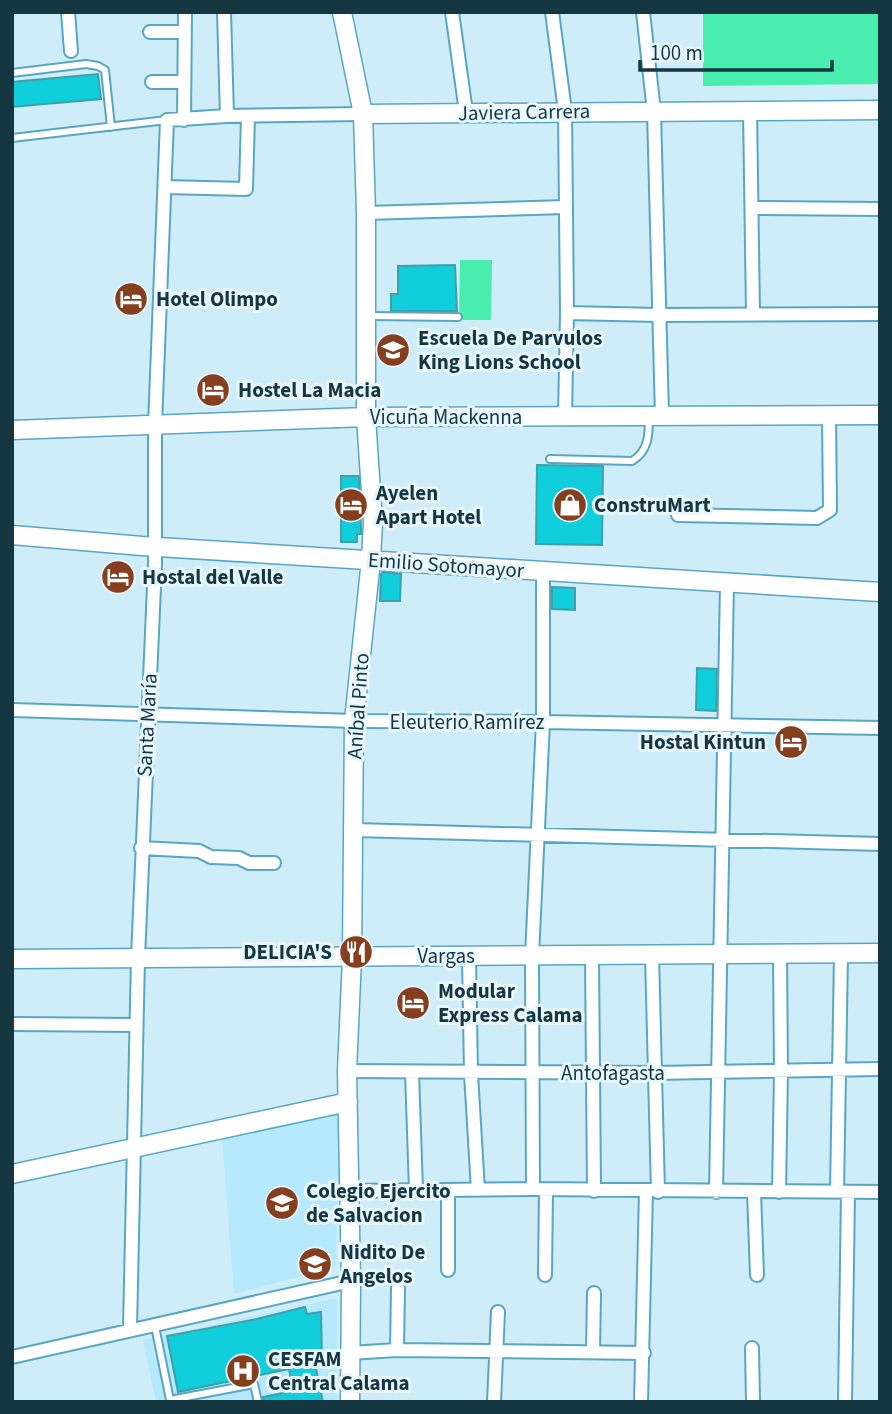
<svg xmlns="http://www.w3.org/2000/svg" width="892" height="1414" font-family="'Source Sans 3',sans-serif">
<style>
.built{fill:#b6e9fc}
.green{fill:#49edad}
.building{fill:#10cedb;stroke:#419fa7;stroke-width:2}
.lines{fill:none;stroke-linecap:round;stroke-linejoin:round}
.lane-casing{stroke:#57a7c2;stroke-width:10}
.street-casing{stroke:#57a7c2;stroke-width:16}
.secondary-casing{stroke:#57a7c2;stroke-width:21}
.lane{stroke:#fff;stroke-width:6}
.street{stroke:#fff;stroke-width:12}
.secondary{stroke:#fff;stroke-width:18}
.labels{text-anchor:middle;stroke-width:6;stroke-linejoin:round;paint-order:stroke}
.street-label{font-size:21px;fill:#153742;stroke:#e8f7fd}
.poi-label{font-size:21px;font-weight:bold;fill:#153742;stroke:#e8f7fd;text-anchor:start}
</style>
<rect width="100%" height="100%" fill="#ceedf8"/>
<path class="built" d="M343,1109L335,1267L234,1294L222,1139Z
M337,1298V1402H156L143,1340Z"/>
<path class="green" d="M703,12H880V84L703,86Z
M460,260H492L491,320H459Z"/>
<path class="building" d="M98,74L101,99L12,107V82Z
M455,265L457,311H391V294H398V266Z
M537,465L603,466L602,545L536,544Z
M341,476H359L361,529V534H357V542H341Z
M383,572L401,574L400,601H380L381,574Z
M552,587L575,588V610L552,609Z
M697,668L717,669L716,711L696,710Z
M305,1307L307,1314L321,1312L322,1357L314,1359L323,1402H264L263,1397L293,1391L289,1369L178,1392L167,1336L257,1319Z"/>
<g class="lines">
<g class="lane-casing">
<path id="lane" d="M12,73L86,64L98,66L105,70L111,127
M12,138L167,120
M369,316L458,317
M550,459L632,461C649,451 649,434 649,416
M155,1326L170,1400L254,1384L258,1402"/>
</g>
<g class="street-casing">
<path id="street" d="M68,12L71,51
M224,12L227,116
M452,12L466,112
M552,12L565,111L567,313L565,416
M643,12L654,112L662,416
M150,32H184
M152,82H184
M750,109L753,314
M184,120L185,12
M165,187L246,189L248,116
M752,208L880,209
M366,213L566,207
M567,313L659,315L880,314
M678,515L817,518L830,510L829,416
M12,710L354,721L543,722L880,728
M354,830L880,844
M141,848L199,851L211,857L239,858L249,863H274
M592,955L594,1191
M652,955L658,1192
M469,956L471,1074L478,1190
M12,1024L136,1025
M347,1071L655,1073L880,1069
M412,1072L416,1191
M533,1189L532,956L543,722V571
M350,1191L533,1189L880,1192
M448,1191V1270
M716,1192L727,583
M754,1192L757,1275
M779,1192L781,1071L780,954
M837,1192L841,954
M545,1275L546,1190
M130,1329L138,958L155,563V425L167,120L227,116L363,114
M752,1348L753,1402
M397,1350L398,1288
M593,1352L594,1293
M350,1353L397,1350L644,1353
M12,1357L351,1281
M494,1402L498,1312
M641,1402L646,1191
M845,1402L848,1192"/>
</g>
<g class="secondary-casing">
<path id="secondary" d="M342,12L363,114L366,213V417L373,522L371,560L354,721L352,957L347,1071L351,1281L350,1402
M363,114L880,110
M12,430L366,417L880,415
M12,535L142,546L880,592
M12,959L880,953
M12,1174L348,1102"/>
</g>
<use href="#lane" class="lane"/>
<use href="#street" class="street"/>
<use href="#secondary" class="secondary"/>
</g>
<defs>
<g id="hotel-disc" transform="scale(1.75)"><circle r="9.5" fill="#853e1e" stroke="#e8f7fd"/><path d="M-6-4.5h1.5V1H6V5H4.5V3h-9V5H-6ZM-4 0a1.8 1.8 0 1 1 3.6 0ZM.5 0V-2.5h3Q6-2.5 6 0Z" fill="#fff"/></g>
<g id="school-disc" transform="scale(1.75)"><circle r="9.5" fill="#853e1e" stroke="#e8f7fd"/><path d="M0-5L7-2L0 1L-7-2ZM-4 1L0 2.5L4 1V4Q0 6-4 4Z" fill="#fff"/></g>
<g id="shop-disc" transform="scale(1.75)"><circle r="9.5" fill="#853e1e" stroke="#e8f7fd"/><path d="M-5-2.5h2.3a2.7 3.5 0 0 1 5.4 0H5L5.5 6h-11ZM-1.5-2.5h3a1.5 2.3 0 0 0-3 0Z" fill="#fff"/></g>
<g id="restaurant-disc" transform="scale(1.75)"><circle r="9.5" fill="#853e1e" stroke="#e8f7fd"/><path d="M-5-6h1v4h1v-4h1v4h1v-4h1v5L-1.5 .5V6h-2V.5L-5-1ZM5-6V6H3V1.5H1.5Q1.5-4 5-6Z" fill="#fff"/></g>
<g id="hospital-disc" transform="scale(1.75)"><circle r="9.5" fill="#853e1e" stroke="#e8f7fd"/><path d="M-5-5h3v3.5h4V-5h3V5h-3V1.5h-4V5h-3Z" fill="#fff"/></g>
</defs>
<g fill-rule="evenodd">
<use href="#hotel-disc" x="131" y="299"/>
<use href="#school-disc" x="393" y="350"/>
<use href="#hotel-disc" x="213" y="390"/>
<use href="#hotel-disc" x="351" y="505"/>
<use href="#shop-disc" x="570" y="505"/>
<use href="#hotel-disc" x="118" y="577"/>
<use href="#hotel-disc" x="791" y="742"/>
<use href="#restaurant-disc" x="356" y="952"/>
<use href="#hotel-disc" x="413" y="1003"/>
<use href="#school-disc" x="282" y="1203"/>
<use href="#school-disc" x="315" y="1264"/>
<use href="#hospital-disc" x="243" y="1371"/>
</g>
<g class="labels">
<g class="street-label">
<text transform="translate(524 112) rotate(-1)" y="7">Javiera Carrera</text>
<text x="446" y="424">Vicuña Mackenna</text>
<text transform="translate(446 565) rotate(4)" y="7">Emilio Sotomayor</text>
<text transform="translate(358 706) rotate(-86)" y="7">Aníbal Pinto</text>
<text x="467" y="729">Eleuterio Ramírez</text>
<text transform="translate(147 725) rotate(-87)" y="7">Santa María</text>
<text x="446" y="963">Vargas</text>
<text x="613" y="1080">Antofagasta</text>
</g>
<g class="poi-label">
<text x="156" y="306">Hotel Olimpo</text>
<text x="418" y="345">Escuela De Parvulos<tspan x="418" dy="24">King Lions School</tspan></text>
<text x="238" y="397">Hostel La Macia</text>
<text x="376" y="500">Ayelen<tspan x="376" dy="24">Apart Hotel</tspan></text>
<text x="594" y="512">ConstruMart</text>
<text x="142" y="584">Hostal del Valle</text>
<text x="766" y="749" text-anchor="end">Hostal Kintun</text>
<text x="332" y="959" text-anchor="end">DELICIA'S</text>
<text x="438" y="998">Modular<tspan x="438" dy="24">Express Calama</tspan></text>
<text x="306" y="1198">Colegio Ejercito<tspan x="306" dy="24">de Salvacion</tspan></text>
<text x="340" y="1259">Nidito De<tspan x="340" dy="24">Angelos</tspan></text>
<text x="268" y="1366">CESFAM<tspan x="268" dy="24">Central Calama</tspan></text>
</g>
</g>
<rect width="892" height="1414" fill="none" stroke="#153742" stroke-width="28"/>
<path d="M640 60v10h192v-10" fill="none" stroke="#153742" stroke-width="3.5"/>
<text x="650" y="60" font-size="21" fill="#153742" stroke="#e8f7fd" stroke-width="5" paint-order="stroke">100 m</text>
</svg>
